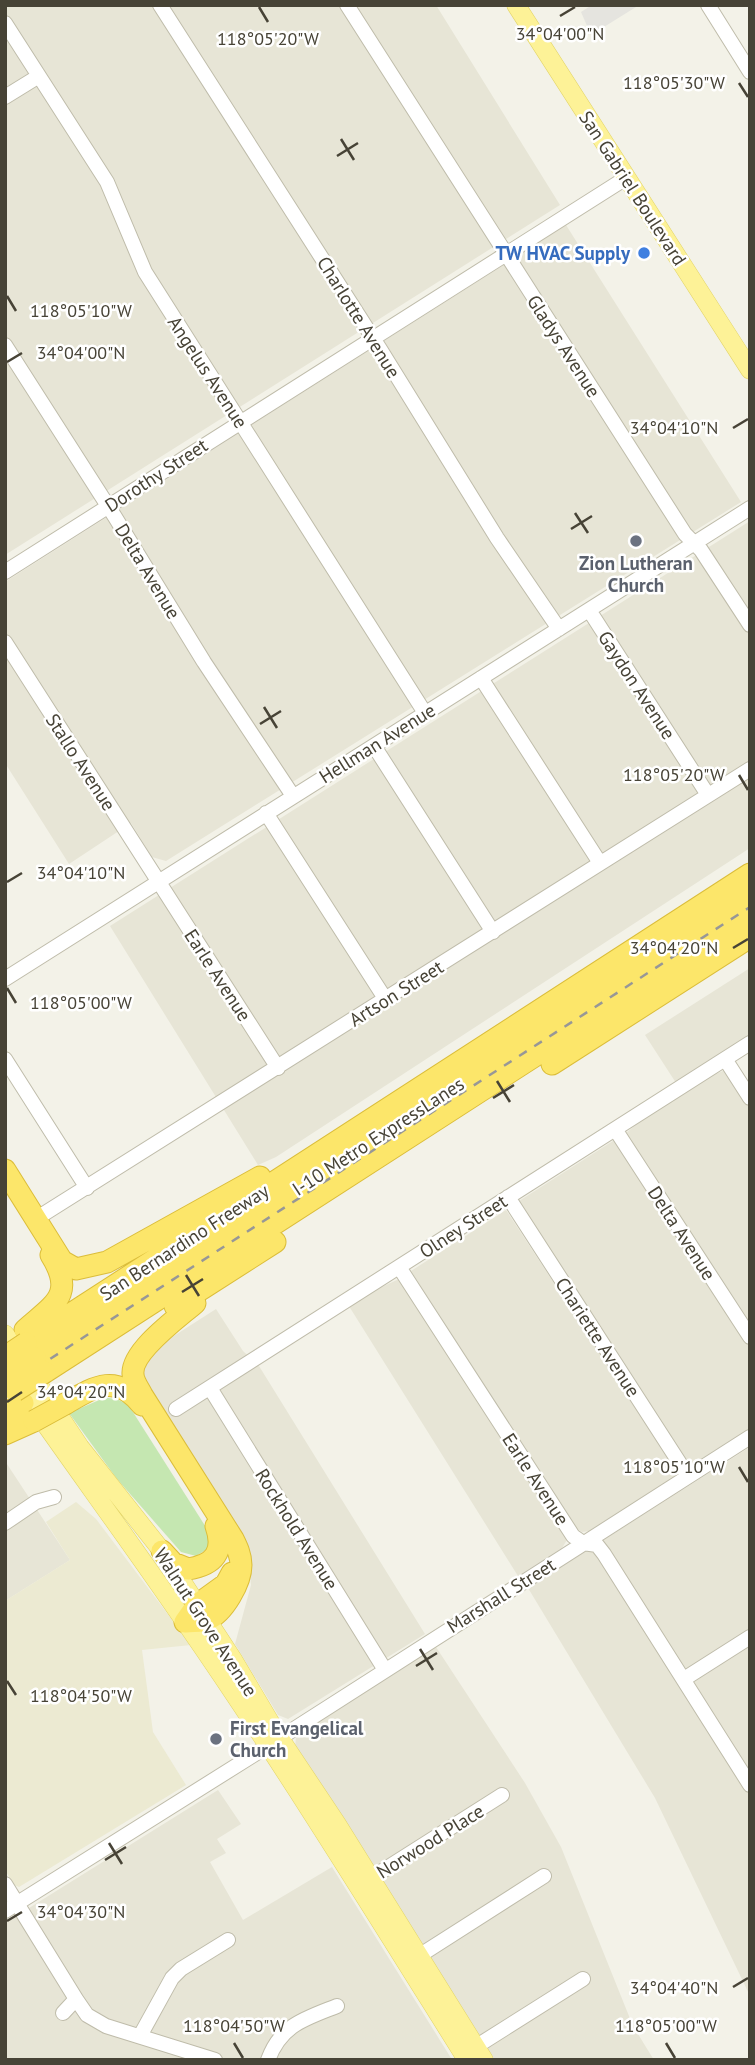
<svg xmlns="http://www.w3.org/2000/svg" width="755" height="2065" font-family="'PT Sans',sans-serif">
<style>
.residential{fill:#e7e5d6}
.education{fill:#ecead2}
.green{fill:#c5e7b1}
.parking{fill:#e5e4df}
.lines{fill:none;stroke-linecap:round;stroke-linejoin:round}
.minor-casing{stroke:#bfbcaa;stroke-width:16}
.major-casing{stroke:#e2d467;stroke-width:19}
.highway-casing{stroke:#dbbd3a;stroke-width:23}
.minor{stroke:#fff;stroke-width:14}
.major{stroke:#fdf297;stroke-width:18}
.highway{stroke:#fce66a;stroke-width:21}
.rail{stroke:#979797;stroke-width:2.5;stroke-dasharray:9 9;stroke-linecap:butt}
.highway-bridge-casing{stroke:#dbbd3a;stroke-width:23;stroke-linecap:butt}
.highway-bridge{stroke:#fce66a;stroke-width:21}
.ticks{fill:none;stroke:#474336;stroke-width:2.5}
.shop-dot{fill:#3f7fe0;stroke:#fff;stroke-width:2.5}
.worship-dot{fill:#6b7280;stroke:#fff;stroke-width:2.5}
.labels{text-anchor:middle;stroke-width:5;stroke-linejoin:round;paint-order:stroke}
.street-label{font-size:19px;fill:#474336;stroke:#fff}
.shop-label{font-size:19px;font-weight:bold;fill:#366cbe;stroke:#fff;text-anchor:end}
.worship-label{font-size:19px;font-weight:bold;fill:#5b616d;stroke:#fff}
.ticks-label{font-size:18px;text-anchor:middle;fill:#474336;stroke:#fff;stroke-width:5;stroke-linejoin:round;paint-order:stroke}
</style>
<rect width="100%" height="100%" fill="#f3f2e8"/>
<path class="residential" d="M5,5H436L560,205L5,555Z
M566,225L741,502L166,861L152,857L131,823L69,864L5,763V582Z
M750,521V848L276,1157L258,1165L110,926Z
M750,968V1040L678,1086L645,1035Z
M725,1070L750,1109V1324L626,1133L678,1090Z
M616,1139L750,1346V1435L690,1466L519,1201Z
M506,1210L679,1474L589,1531L582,1532L576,1528L411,1271Z
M399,1279L566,1535L567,1540L562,1548L518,1576L347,1303Z
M216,1309L243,1351L259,1366L425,1634L288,1719L278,1715L235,1644L251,1585L247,1549L142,1383L147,1359L155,1348Z
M750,1447V1996L655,1798L528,1588Z
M5,1461L70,1560L5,1601Z
M436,1647L525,1783L561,1847L633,2026L654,2060H492L295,1748L296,1737L300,1734Z
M218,1790L241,1824L217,1839L226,1853L210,1862L243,1920L332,1867L451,2058L448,2060H5V1923Z"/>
<path class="education" d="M76,1502L96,1519L191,1645L142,1650L153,1732L186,1785L19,1887L14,1885L5,1870V1601L70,1560L46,1522Z"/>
<path class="green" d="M104,1398C116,1398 123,1400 131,1409L209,1532V1548L196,1556L181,1552L117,1479L69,1413Z"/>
<path class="parking" d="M592,5H635L636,7L591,35L581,12Z"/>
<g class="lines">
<g class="minor-casing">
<path id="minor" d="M160,5L380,349L497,538L559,629
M347,5L685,534L701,550L750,625
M708,5L750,72
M5,23L107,182L145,272L425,713
M5,97L39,76
M5,345L115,517L204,662L293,796
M5,572L626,178
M589,610L708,795
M5,642L278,1068
M481,678L600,863
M374,746L493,932
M266,813L386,1000
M5,979L750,508
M5,1059L87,1188
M725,1059L750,1098
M615,1129L750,1337
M508,1197L688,1476
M42,1215L750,769
M399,1267L573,1536L583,1543L597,1545L604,1554L750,1785
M210,1388L385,1670
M176,1409L750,1043
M5,1523L36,1502L54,1497
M684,1679L750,1637
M365,1882L502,1795
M5,1884L76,1999
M5,1911L255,1754L750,1437
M411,1961L544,1876
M63,2013L76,1999L87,2015L106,2026L215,2060
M140,2036L172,1978L181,1969L228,1940
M469,2051L583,1979
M268,2060C281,2025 304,2019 337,2006"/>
</g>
<g class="major-casing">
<path id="major" d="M516,5L750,370
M5,1334L80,1447L162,1551L234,1661L279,1737L337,1824L484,2060
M20,1388C74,1466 131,1543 185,1622C284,1765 375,1913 467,2060"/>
</g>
<g class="highway-casing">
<path id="highway" d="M552,1064L750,937
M5,1170L62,1261L76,1269L107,1262L260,1177
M175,1306L275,1242
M25,1330C54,1304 76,1295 51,1255
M26,1343L750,874
M35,1358L750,894
M45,1372L750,917
M65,1404C94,1387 116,1372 142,1405
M5,1414L23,1403
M5,1434L34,1421
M162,1551L173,1563L188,1569C214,1565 225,1552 216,1526
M185,1622C192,1621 202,1622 207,1620C224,1613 241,1582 241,1565C241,1555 237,1547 233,1539L142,1395C139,1389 133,1381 133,1374C131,1351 179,1317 195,1303
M185,1622L197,1605L226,1584L232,1573"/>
</g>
<use href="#minor" class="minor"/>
<use href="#major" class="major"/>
<use href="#highway" class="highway"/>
<path class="rail" d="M5,1388L750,907"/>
<g class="highway-bridge-casing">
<path id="highway-bridge" d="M5,1357L26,1343
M6,1377L35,1358
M15,1391L45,1372
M34,1421L65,1404"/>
</g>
<use href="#highway-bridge" class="highway-bridge"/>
</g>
<path class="ticks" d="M259,7L268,22M560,16L575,7M739,83L748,97M341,139L354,160M337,156L358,143M7,296L16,311M7,362L22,353M733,428L748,419M575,513L588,533M571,529L592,516M264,707L277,728M260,724L281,711M739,775L748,790M7,882L22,873M733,948L748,939M7,988L16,1003M497,1081L510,1102M493,1098L514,1085M186,1275L199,1296M182,1292L203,1279M7,1402L22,1392M739,1467L748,1482M420,1649L433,1670M416,1666L437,1653M7,1681L16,1695M109,1843L122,1864M105,1860L126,1847M7,1921L22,1912M733,1987L748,1978M234,2043L243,2058M666,2043L675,2058"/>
<circle class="shop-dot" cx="644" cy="253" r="7"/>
<g class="worship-dot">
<circle cx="636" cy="541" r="7"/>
<circle cx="216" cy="1739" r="7"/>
</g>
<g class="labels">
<g class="street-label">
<text transform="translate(633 188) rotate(57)" y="7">San Gabriel Boulevard</text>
<text transform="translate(359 317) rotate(58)" y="7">Charlotte Avenue</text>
<text transform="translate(564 346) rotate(57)" y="7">Gladys Avenue</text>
<text transform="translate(208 372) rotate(57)" y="7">Angelus Avenue</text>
<text transform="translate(156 475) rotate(-33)" y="7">Dorothy Street</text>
<text transform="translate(148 571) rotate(59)" y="7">Delta Avenue</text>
<text transform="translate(637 685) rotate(57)" y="7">Gaydon Avenue</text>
<text transform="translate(377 743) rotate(-32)" y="7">Hellman Avenue</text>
<text transform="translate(81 762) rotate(57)" y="7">Stallo Avenue</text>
<text transform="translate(218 975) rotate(57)" y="7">Earle Avenue</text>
<text transform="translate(396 993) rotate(-32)" y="7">Artson Street</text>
<text transform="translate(378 1136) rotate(-33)" y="7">I-10 Metro ExpressLanes</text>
<text transform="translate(463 1226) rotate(-33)" y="7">Olney Street</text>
<text transform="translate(682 1233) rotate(57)" y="7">Delta Avenue</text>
<text transform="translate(184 1242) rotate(-33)" y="7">San Bernardino Freeway</text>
<text transform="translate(598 1337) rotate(57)" y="7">Chariette Avenue</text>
<text transform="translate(536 1479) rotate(57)" y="7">Earle Avenue</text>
<text transform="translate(297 1529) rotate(58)" y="7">Rockhold Avenue</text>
<text transform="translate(501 1595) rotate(-32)" y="7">Marshall Street</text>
<text transform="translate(206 1622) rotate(57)" y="7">Walnut Grove Avenue</text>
<text transform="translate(430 1841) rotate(-32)" y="7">Norwood Place</text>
</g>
<g class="shop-label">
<text x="630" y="260">TW HVAC Supply</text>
</g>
<g class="worship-label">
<text x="636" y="570">Zion Lutheran<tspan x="636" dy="22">Church</tspan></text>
<text x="230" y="1735" text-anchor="start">First Evangelical<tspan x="230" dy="22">Church</tspan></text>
</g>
</g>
<g class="ticks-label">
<text x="560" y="40">34°04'00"N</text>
<text x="268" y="45">118°05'20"W</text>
<text x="674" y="89">118°05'30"W</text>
<text x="81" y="317">118°05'10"W</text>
<text x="81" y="359">34°04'00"N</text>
<text x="674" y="434">34°04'10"N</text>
<text x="674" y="781">118°05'20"W</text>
<text x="81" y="879">34°04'10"N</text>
<text x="674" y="954">34°04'20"N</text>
<text x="81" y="1009">118°05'00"W</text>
<text x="81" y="1398">34°04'20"N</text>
<text x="674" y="1473">118°05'10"W</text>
<text x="81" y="1702">118°04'50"W</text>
<text x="81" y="1918">34°04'30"N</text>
<text x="674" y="1994">34°04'40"N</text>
<text x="234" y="2032">118°04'50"W</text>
<text x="666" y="2032">118°05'00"W</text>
</g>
<rect width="755" height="2065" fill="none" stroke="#474336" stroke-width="14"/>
</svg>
